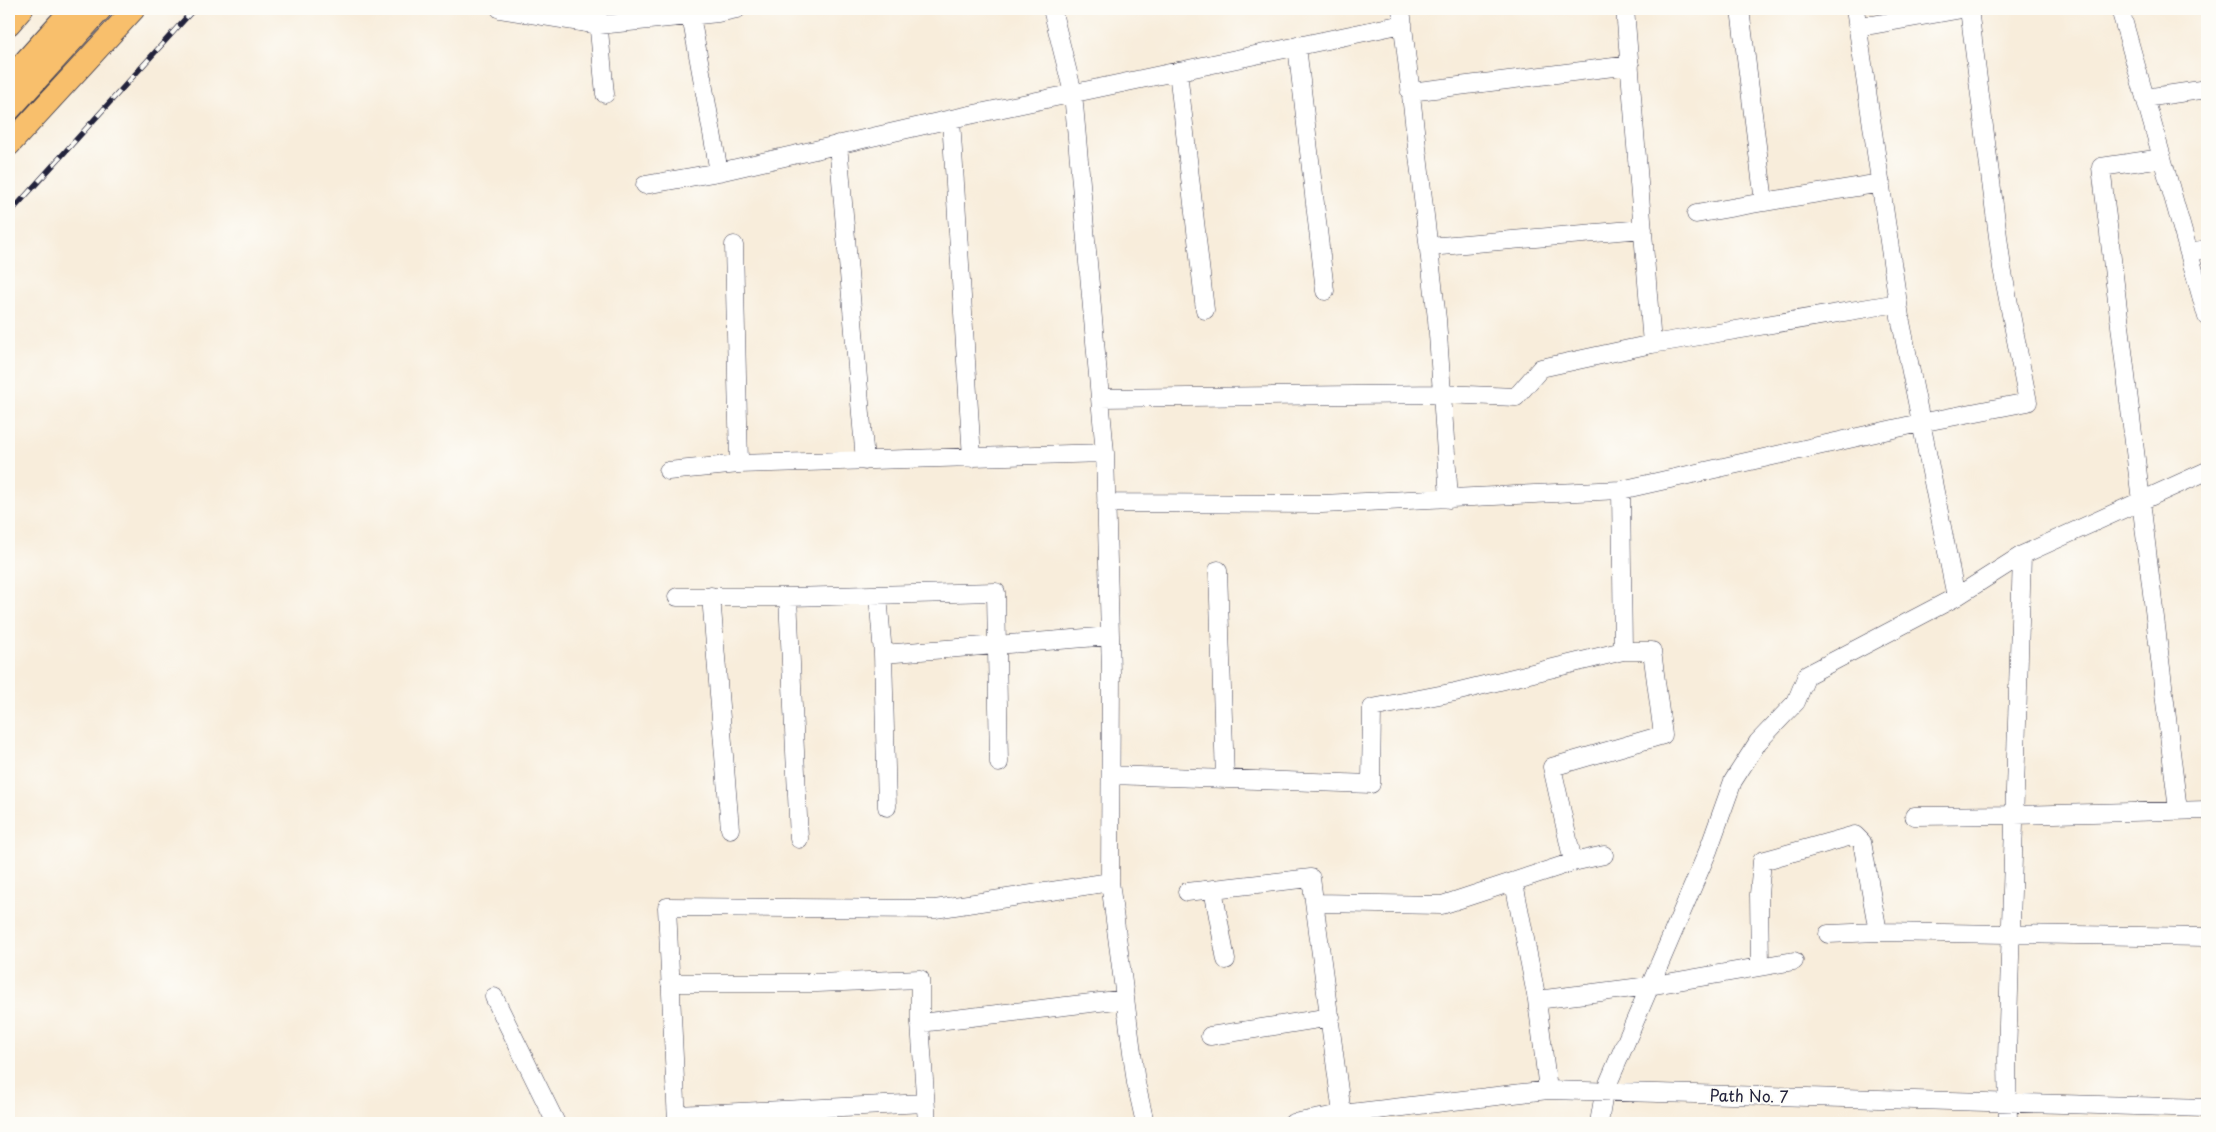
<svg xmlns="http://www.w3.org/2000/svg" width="2216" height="1132" font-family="'Playpen Sans',sans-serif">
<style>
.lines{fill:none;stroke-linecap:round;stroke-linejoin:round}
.minor-casing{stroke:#424053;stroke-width:19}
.major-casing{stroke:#424053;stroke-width:24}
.minor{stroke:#fff;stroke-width:18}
.major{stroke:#f8bf6c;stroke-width:22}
.rail-casing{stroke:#22223b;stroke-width:5.5}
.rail{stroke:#fdfcf7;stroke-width:4;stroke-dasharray:11;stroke-linecap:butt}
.labels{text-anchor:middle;stroke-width:4;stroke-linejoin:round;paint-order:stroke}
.street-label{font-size:16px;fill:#22223b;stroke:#fdfcf7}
</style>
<rect width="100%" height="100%" fill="#fdfcf7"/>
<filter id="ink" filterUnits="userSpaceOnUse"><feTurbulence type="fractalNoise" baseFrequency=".02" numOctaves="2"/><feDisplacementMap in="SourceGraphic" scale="10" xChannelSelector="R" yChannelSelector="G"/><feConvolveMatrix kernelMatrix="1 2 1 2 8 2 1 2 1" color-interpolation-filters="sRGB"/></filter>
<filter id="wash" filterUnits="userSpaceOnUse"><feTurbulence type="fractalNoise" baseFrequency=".0096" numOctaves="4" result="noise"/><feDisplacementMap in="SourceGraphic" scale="20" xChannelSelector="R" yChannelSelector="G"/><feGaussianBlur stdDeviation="1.12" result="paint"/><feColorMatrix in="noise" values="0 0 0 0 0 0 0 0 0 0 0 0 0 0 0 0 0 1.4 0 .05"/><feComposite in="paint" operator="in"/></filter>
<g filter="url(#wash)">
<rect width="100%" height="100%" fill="#f8eddb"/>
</g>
<g filter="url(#ink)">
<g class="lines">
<g class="minor-casing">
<path id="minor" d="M500,9L599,25L718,13L737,9
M597,9L605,94
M1052,9L1073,93L1100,398L1105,453L1111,672L1110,882L1136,1083L1145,1123
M1401,9L1437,319L1449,499
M1625,9L1652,344
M1740,9L1764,202L1881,183
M1855,9L1900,317L1956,597
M2120,9L2207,317
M691,16L719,172
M1857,25H1872L1962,9
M1297,46L1325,291
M1178,71L1205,310
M1410,92L1630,65
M2145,98L2207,89
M951,119L972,458
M838,144L865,461
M2162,158L2101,167L2178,810
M645,185L719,172L951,119L1403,24
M1696,214L1764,202
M734,245L739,464L1105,453
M1429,247L1643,229
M2189,252L2207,249
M1100,398L1443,394L1516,397L1541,368L1652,344L1898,303
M668,471L739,464
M1621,490L1623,651
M1106,503L1322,504L1621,490L1920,423L2028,402L2002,268L1969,9
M1218,570L1225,778
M878,595L883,654L887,807
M711,596L730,829
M677,597H788L996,592L999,763
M788,597L799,839
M883,654L1110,636
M1111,775L1371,784L1372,708L1455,692L1623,651H1652L1663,735L1552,767L1573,862L1604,855
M1914,816L2015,815L2207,810
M1514,883L1537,1000L1548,1090
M1213,889L1226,960
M1187,892L1311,878L1342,1114
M1315,903L1442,905L1573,862
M1828,934L1878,932
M1760,965L1759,894L1762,861L1855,835L1862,842L1878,932L2207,937
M670,983H817L920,979V1023L927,1123
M494,997L556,1123
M1537,1000L1649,986L1794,961
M920,1023L1125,999
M1210,1036L1331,1017
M677,1115L925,1103
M677,1123L667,907L935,909L1110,882
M1293,1123L1342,1114L1548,1090L2207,1108
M1599,1123L1604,1093L1708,851L1733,781L1758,742L1796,702L1807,675L1956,597L2022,555L2207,471
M2008,1123L2007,1058L2022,555"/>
</g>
<g class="major-casing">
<path id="major" d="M9,24L22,9
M9,79L72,9
M9,110L101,9
M9,145L134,9"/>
</g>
<use href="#minor" class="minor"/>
<use href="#major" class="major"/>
<g class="rail-casing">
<path id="rail" d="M9,214L194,9"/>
</g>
<use href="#rail" class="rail"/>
</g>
</g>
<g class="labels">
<g class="street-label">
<text transform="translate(1749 1096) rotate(1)" y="6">Path No. 7</text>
</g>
</g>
<rect width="2216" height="1132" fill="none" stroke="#fdfcf7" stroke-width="30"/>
</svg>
